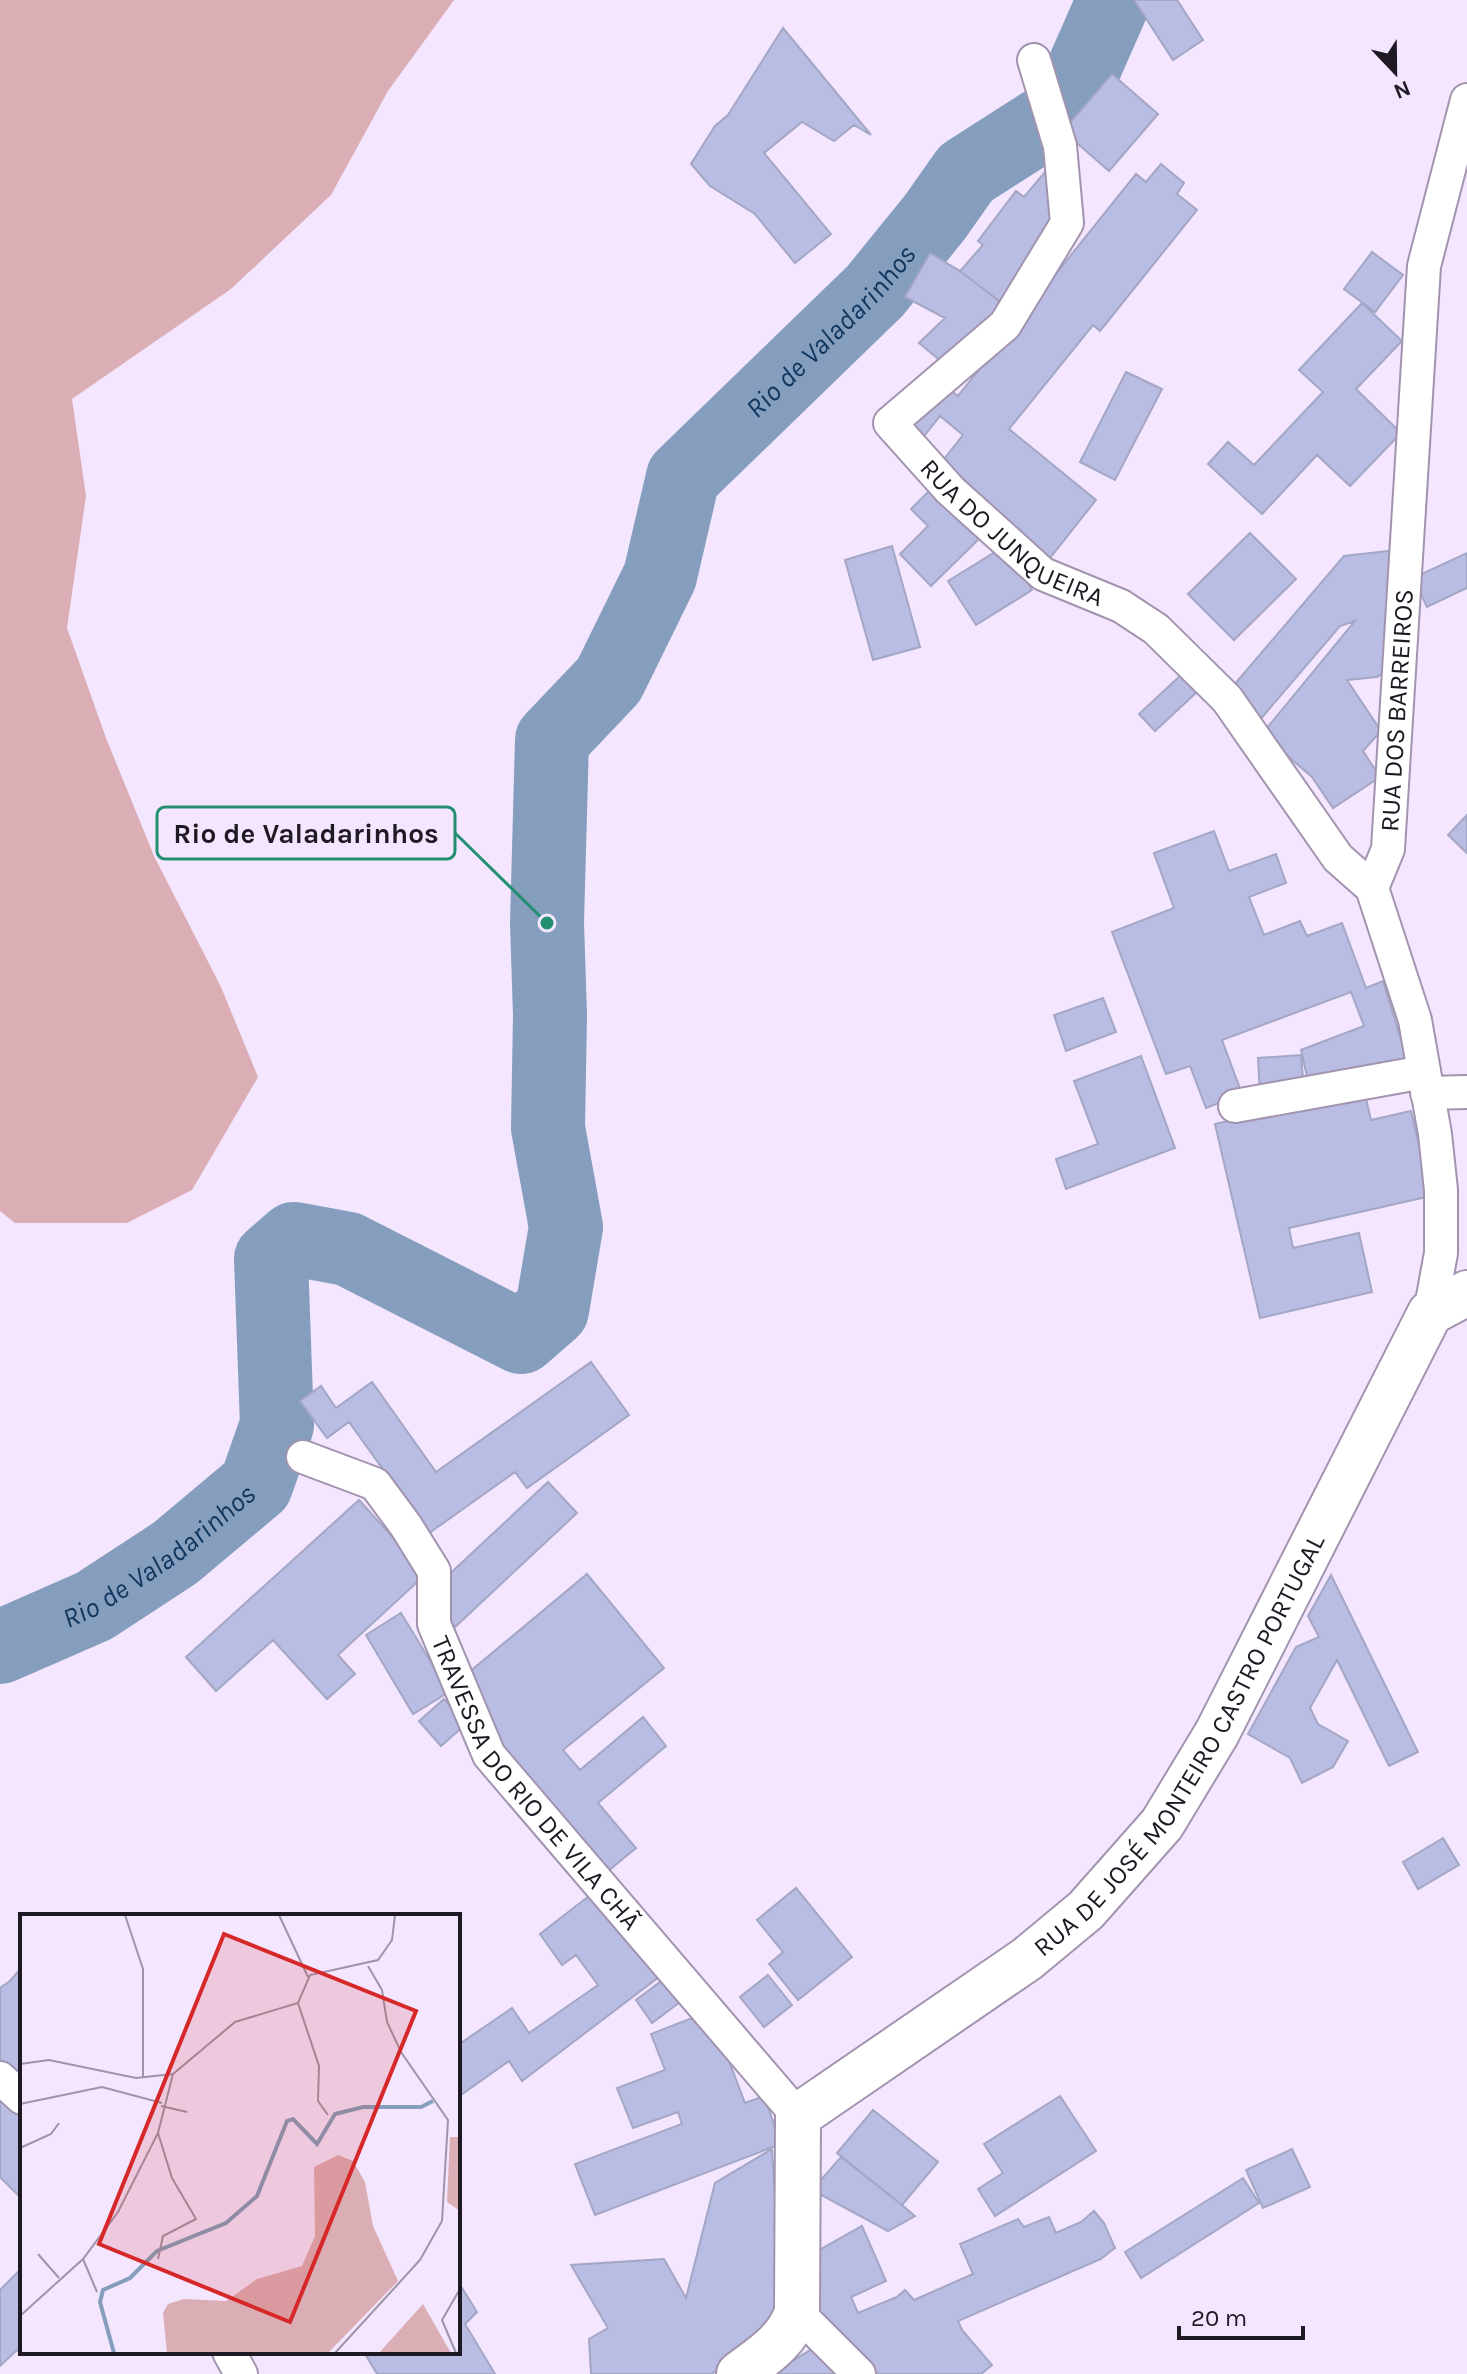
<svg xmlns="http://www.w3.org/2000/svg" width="1467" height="2374" font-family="Karla,sans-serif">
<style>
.forest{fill:#dbaeb6}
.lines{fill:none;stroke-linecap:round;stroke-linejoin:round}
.river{stroke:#859ebd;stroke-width:74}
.building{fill:#babde3;stroke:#a3a6c4;stroke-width:2}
.minor-casing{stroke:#a293af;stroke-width:36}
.secondary-casing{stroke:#a293af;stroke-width:48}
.minor{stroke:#fff;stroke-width:32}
.secondary{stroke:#fff;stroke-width:44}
.labels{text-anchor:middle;stroke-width:6;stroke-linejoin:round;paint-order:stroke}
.street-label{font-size:26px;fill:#1f1924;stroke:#f3e6fe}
.water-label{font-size:28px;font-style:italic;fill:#113760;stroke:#f3e6fe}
.inset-river{fill:none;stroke:#859ebd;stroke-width:4}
.inset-road{fill:none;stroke:#9e94a7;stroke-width:2}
.view{fill:#d62828;fill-opacity:0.15;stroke:#d62828;stroke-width:4}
.inset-edge{fill:none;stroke:#1f1924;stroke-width:4}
.leader{fill:none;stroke:#229070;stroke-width:3}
.callout-dot{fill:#229070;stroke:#f3e6fe;stroke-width:3}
.callout{fill:#f3e6fe;stroke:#229070;stroke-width:3}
.callout-label{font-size:28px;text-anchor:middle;font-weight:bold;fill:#1f1924}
</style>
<rect width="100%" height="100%" fill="#f3e6fe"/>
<path class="forest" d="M0,0H454L388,91L331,195L231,289L72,399L86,496L67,628L106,738L154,856L221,987L258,1077L192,1190L127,1223H15L0,1211Z"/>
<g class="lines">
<path class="river" id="s1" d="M0,1647L94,1606L175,1553L256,1485L277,1425L271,1259L294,1239L348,1249L521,1337L552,1310L566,1227L548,1128L550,1015L547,923L552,740L609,680L660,576L683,477L875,291L935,217L966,173L1066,109L1114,0"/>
</g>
<path class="building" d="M1134,0H1177L1203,40L1173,60Z
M783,28L871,135L854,125L834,141L802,122L764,153L831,234L795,263L755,214L710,186L691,164L715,126L728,115Z
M1112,74L1158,114L1109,171L1063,131Z
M1161,164L1184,183L1177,194L1197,210L1100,331L1093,325L1009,429L1096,500L1050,558L937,468L963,435L940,416L924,436L910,425L943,384L958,396L1136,174L1146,182Z
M1051,165L1053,238L1007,307L960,271L983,245L978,241L1016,191L1024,197Z
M1372,252L1403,275L1375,312L1344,289Z
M930,253L960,271L1007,307L949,368L919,343L945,318L905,297Z
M1362,303L1402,341L1356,389L1401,433L1350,486L1317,455L1262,514L1208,464L1228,442L1254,465L1323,392L1299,370Z
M1126,372L1162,389L1115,480L1080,462Z
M936,484L984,534L931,586L900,554L928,526L911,509Z
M1250,533L1296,579L1234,640L1188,594Z
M892,546L920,647L873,660L845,560Z
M1005,546L1032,590L976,625L948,581Z
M1396,550L1403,621L1384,643L1387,671L1377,677L1347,680L1381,731L1363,751L1380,777L1333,808L1312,777L1262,734L1355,621L1340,626L1252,729L1228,692L1344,556Z
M1467,553V588L1427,607L1413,578Z
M1181,675L1197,692L1155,731L1139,714Z
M1467,815V853L1448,835Z
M1214,831L1229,871L1276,854L1286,883L1249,897L1264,935L1300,921L1307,936L1342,923L1366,988L1383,981L1411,1072L1310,1090L1301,1050L1364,1026L1351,992L1222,1040L1242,1094L1206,1108L1190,1066L1166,1074L1112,932L1174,908L1154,853Z
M1103,998L1116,1032L1066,1051L1054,1015Z
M1301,1055L1304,1091L1260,1095L1258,1058Z
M1141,1056L1175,1148L1066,1189L1056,1159L1098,1144L1074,1081Z
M1364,1090L1371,1120L1411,1111L1431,1196L1289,1228L1293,1248L1359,1233L1372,1292L1260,1318L1215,1124Z
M591,1362L629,1415L527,1488L515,1472L418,1541L397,1489L349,1422L327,1438L300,1401L321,1386L336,1408L372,1382L436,1472Z
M548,1482L577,1513L455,1627L426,1596Z
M359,1500L426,1574L338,1655L355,1674L327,1699L273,1640L216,1691L186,1657Z
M587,1574L664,1668L563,1750L580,1770L643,1717L666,1746L598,1803L636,1848L603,1875L449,1689Z
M1331,1575L1418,1752L1389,1766L1337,1660L1310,1708L1318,1724L1348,1741L1333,1767L1302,1783L1290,1758L1248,1734L1296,1647L1319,1637L1308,1616Z
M401,1613L449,1692L413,1714L366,1635Z
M444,1699L466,1724L441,1746L419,1721Z
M1443,1838L1459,1865L1418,1889L1403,1862Z
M796,1888L852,1957L798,2000L769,1964L783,1952L757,1920Z
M598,1889L668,1970L522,2081L509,2061L458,2097V2045L512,2008L529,2033L598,1985L576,1955L562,1965L540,1934Z
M22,1967V2081L0,2063V1988L10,1981Z
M768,1975L792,2005L764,2027L740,1997Z
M668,1976L684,1999L652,2023L636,2000Z
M710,2011L745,2103L764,2096L781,2144L595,2215L575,2164L682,2124L678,2112L633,2128L617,2088L665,2070L651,2034Z
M0,2094L22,2117V2199L0,2177Z
M1060,2096L1096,2151L995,2216L978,2189L1003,2173L984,2144Z
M873,2110L938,2162L902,2205L837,2153Z
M772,2149L783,2332L711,2374H591L589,2339L608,2328L571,2265L664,2259L686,2298L715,2183Z
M1292,2149L1310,2187L1263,2208L1246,2170Z
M841,2157L902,2205L915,2216L888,2231L812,2190Z
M1243,2178L1259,2203L1141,2278L1125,2252Z
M1094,2211L1104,2223L1115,2248L1101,2259L958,2321L962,2330L992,2365L981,2374H874L821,2315L805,2258L862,2226L886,2281L851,2297L858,2313L897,2297L905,2290L914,2300L973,2274L960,2244L1018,2219L1024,2227L1049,2217L1056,2233L1081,2222Z
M19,2271L22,2274V2352H31L23,2355L17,2350L0,2366V2290Z
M462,2288L477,2312L465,2324L495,2374H377L364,2352H458V2290Z
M837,2333L863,2374H772Z"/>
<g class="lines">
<g class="minor-casing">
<g id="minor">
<path id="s2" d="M1034,60L1060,146L1067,223L1005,325L890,423L950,490L1043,574L1121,606L1156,629L1227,699L1338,858L1372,888"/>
<path d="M1427,1093L1467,1092"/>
<path d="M1235,1106L1424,1072"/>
<path id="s3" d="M1430,1313L1441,1253V1190L1435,1134L1415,1020L1372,888L1388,849L1424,266L1467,100"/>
<path id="s4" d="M303,1457L375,1484L406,1526L434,1571V1624L489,1755L798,2116"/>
<path d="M0,2078L22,2098"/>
<path d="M797,2312L859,2374"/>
<path d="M229,2352L241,2374"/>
</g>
</g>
<g class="secondary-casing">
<g id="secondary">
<path id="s5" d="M739,2374C763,2356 787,2342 797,2312L798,2116L1027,1959L1086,1910L1162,1824L1217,1733L1430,1313L1467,1293"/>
</g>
</g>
<use href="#minor" class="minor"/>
<use href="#secondary" class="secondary"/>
</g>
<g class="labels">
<g class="street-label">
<text dy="9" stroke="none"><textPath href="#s2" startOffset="604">RUA DO JUNQUEIRA</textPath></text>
<text dy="9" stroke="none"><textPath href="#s3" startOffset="616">RUA DOS BARREIROS</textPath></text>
<text dy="9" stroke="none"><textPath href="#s5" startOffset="826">RUA DE JOSÉ MONTEIRO CASTRO PORTUGAL</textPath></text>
<text dy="9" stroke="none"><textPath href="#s4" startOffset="426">TRAVESSA DO RIO DE VILA CHÃ</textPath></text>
</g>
<g class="water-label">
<text dy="10" stroke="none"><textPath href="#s1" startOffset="1936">Rio de Valadarinhos</textPath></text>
<text dy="10" stroke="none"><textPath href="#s1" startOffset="184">Rio de Valadarinhos</textPath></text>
</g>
</g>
<g transform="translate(20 1914)">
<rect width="440" height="440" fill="#f3e6fe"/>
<path d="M430,223H440V297L427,288ZM318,241L333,247L345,268L353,312L378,367L308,439H147L143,399L148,390L164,385L206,387L237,365L282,352L295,322L294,253ZM403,390L431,439H359Z" fill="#dbaeb6"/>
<path class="inset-river" d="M94,439L80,388L83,376L110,364L137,337L206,309L237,282L267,207L273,205L297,230L315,200L343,193H401L413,187"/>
<path class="inset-road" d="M105,1L123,55V164M259,1L288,63M278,89L299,152L298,187L308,201M0,150L29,146L116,164L153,160L215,108L278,89L290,61L358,46L372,26L375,1M0,190L82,173L142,189M141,192L167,198M138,219L152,264L176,305L143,322L138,345M0,234L31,220L39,209M18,340L39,364M63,345L77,378M0,402L63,345L98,298L138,219L153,160M315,439L400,346L422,307L428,206L381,138L367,108L362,76L348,52M436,439L422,406L440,375"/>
<path class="view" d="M204,20L396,97L270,408L79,330Z"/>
<rect width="440" height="440" class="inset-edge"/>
</g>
<path class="leader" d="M547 923L455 833"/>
<circle class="callout-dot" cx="547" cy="923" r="8"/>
<rect class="callout" x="157" y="807" width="298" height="52" rx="8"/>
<g class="callout-label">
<text x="306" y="843">Rio de Valadarinhos</text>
</g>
<g transform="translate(1395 72) rotate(158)" stroke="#f3e6fe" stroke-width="6" paint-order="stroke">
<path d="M0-6L14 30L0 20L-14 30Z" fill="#1f1924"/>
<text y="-12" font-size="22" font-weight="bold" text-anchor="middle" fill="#1f1924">N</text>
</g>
<path d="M1179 2326v12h124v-12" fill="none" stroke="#1f1924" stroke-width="4"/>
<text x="1191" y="2326" font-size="24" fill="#1f1924" stroke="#f3e6fe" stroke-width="6" paint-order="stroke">20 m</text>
</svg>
